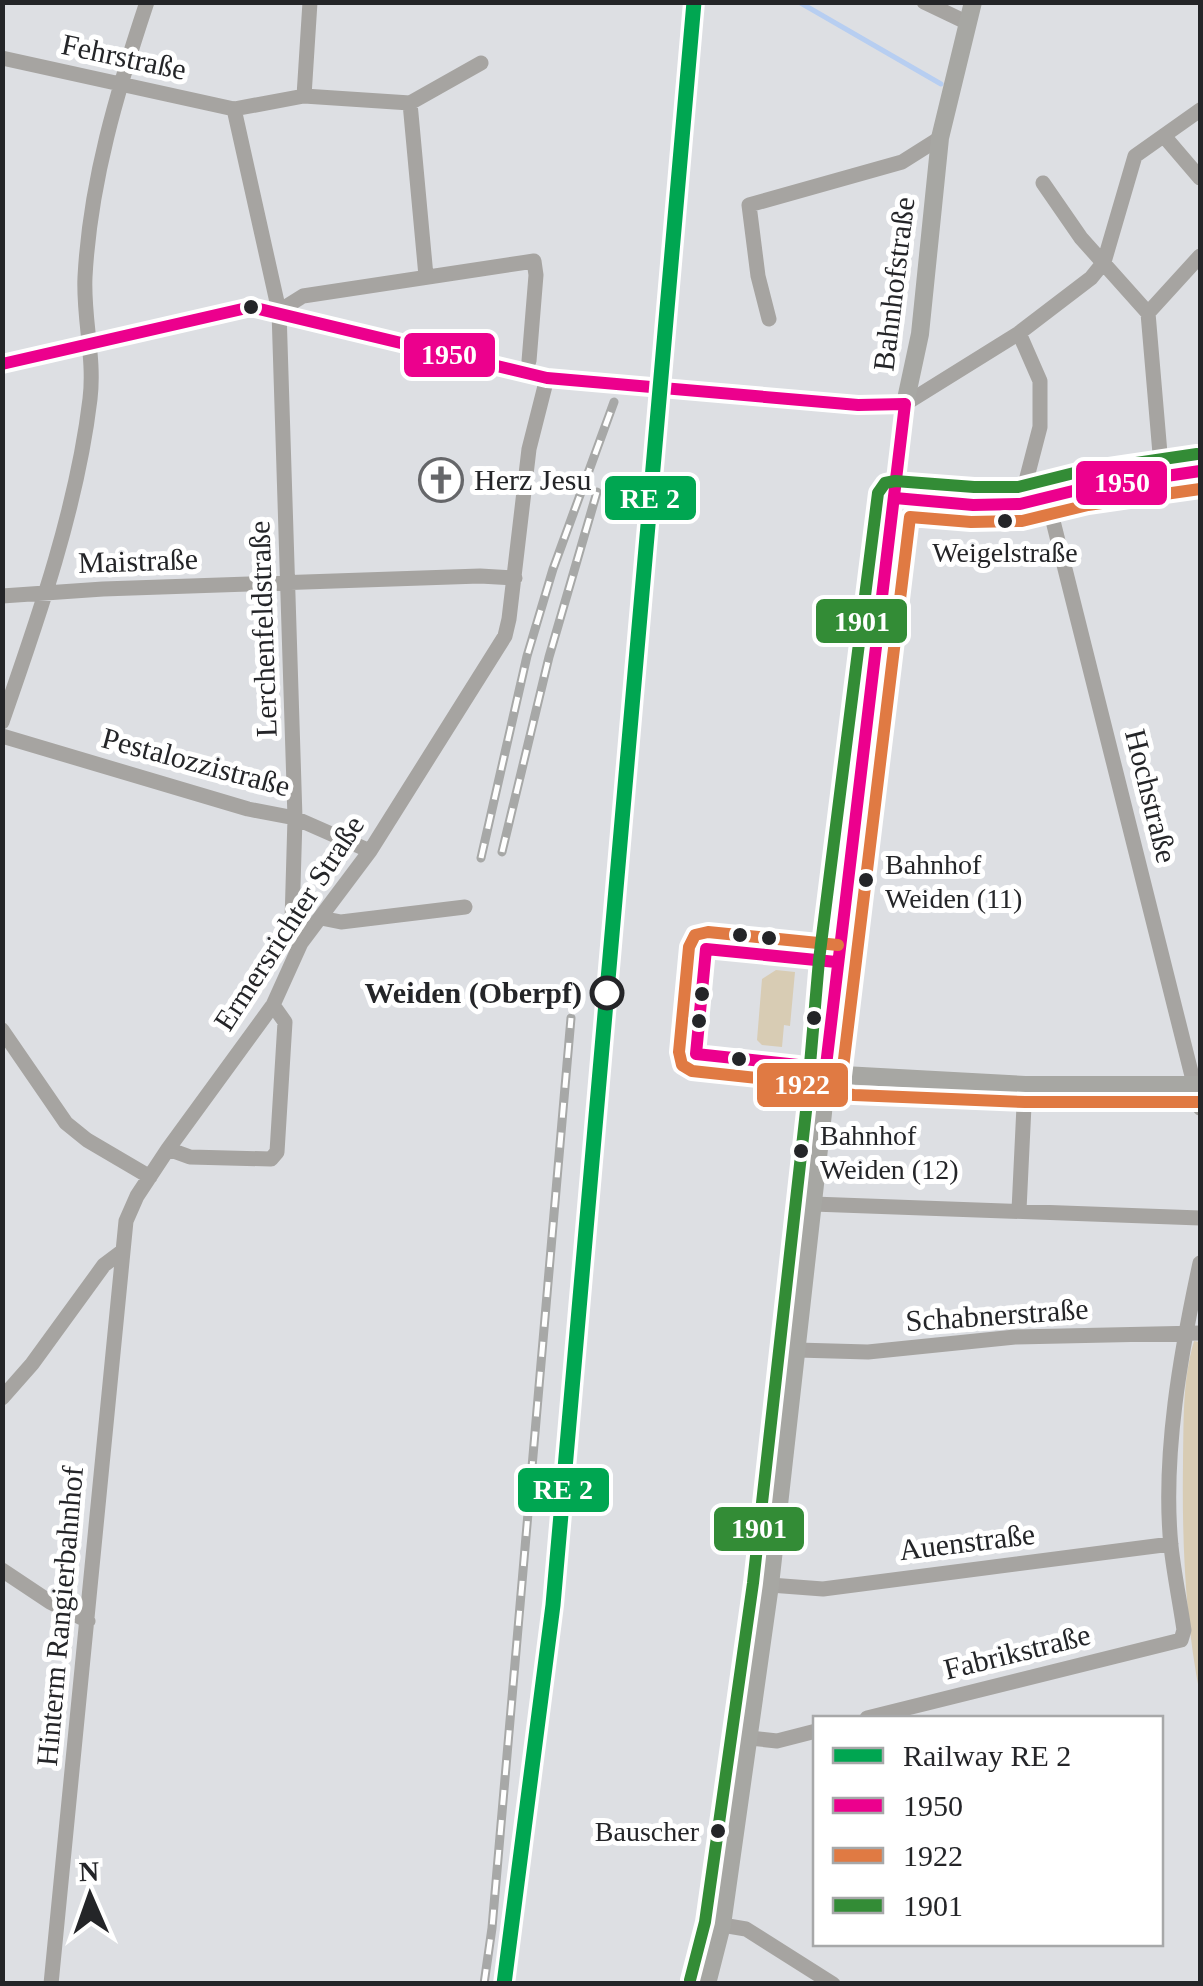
<svg xmlns="http://www.w3.org/2000/svg" width="1203" height="1986" font-family="Georgia,serif">
<style>
.green{fill:#d8ccb4}
.lines{fill:none;stroke-linecap:round;stroke-linejoin:round}
.stream{stroke:#b7cef1;stroke-width:5}
.minor{stroke:#a6a4a1;stroke-width:15}
.major{stroke:#a7a7a3;stroke-width:18}
.rail-casing{stroke:#a7a8a7;stroke-width:9}
.rail{stroke:#fff;stroke-width:5;stroke-dasharray:15;stroke-linecap:butt}
.bus-1-casing{stroke:#fff;stroke-width:20}
.bus-2-casing{stroke:#fff;stroke-width:20}
.bus-3-casing{stroke:#fff;stroke-width:20}
.bus-1{stroke:#ec008d;stroke-width:12}
.bus-2{stroke:#e07a43;stroke-width:12}
.bus-3{stroke:#338c36;stroke-width:12}
.rail-1-casing{stroke:#fff;stroke-width:22}
.rail-1{stroke:#00a651;stroke-width:15}
.bus-dot{fill:#242528;stroke:#fff;stroke-width:4}
.stop-dot{fill:#fff;stroke:#242528;stroke-width:5}
.labels{text-anchor:middle;stroke-width:10;stroke-linejoin:round;paint-order:stroke}
.bus-label{font-size:28px;fill:#242528;stroke:#fff;text-anchor:start}
.street-label{font-size:30px;fill:#242528;stroke:#fff}
.poi-label{font-size:30px;fill:#242528;stroke:#fff;text-anchor:start}
.stop-label{font-size:30px;font-weight:bold;fill:#242528;stroke:#fff;text-anchor:end}
.line-badge{stroke:#fff;stroke-width:4}
.badge-label{font-size:28px;text-anchor:middle;font-weight:bold;fill:#fff}
</style>
<rect width="100%" height="100%" fill="#dddfe3"/>
<path class="green" d="M776,970L795,972L790,1026L784,1025L782,1047L762,1045L757,1040L762,979Z
M1194,1341L1200,1342V1695C1185,1618 1182,1542 1183,1464C1184,1421 1182,1382 1194,1341Z"/>
<g class="lines">
<path class="stream" d="M799,2L941,84"/>
<path class="minor" d="M924,2L968,23
M2,58L234,109
M304,96L410,103L481,63
M410,103L426,276
M1164,136L1200,178
M1043,183L1081,238L1148,313
M279,311L303,296L534,261L536,275L529,361
M769,319L758,276L749,205L902,162L940,138
M1019,333L1040,381V427L1020,504
M905,404L1019,333L1091,278L1104,262L1135,156L1200,110
M1162,477L1148,313L1200,256
M1047,497L1200,1108
M895,498L973,505L1020,504L1085,488L1200,471
M2,596L103,589L480,576L515,578
M2,722C38,619 77,508 90,399C95,358 83,318 85,277C90,182 117,92 147,2
M2,736L248,809L295,818L370,851
M321,918L341,922L465,907
M301,943L292,921L295,818L279,311L234,109L304,96L310,2
M2,1030L66,1123L87,1140L150,1177
M168,1149L190,1157L271,1159L277,1152L285,1022L273,1005
M813,1204L1200,1218
M1019,1210L1025,1085
M797,1350L868,1352L1015,1337L1200,1333
M2,1398L32,1364L104,1265L120,1253
M2,1570L50,1602L88,1621
M770,1585L823,1589L1171,1544
M867,1718L1181,1640L1184,1630C1180,1602 1174,1574 1171,1546C1162,1456 1181,1351 1200,1263
M750,1738L777,1741L816,1731
M722,1925L746,1929L833,1984
M51,1984L126,1221L137,1196L168,1149L273,1005L301,943L370,851L505,636L509,619L529,449L547,378"/>
<path class="major" d="M2,364L251,307L547,378L858,405L905,404
M825,1074L1025,1085H1200
M707,1984L722,1925L770,1585L823,1113L836,962L905,404L920,334L940,138L973,2"/>
<g class="rail-casing">
<path id="rail" d="M502,852L549,657L597,492
M481,858L527,656L553,569L614,402
M484,1984L492,1928L571,1018"/>
</g>
<use href="#rail" class="rail"/>
<g class="bus-1-casing">
<path id="bus-1" d="M2,364L251,307L547,378L858,405L905,404
M895,498L973,505L1020,504L1085,488L1200,471
M836,962L706,949L696,1054L798,1065L825,1074L905,404"/>
</g>
<g class="bus-2-casing">
<path id="bus-2" d="M838,945L708,932L695,935L689,947L679,1052L682,1065L692,1071L794,1082L821,1091L854,1095L1025,1102H1200
M842,1076L910,517L971,522L1022,521L1088,505L1200,489"/>
</g>
<g class="bus-3-casing">
<path id="bus-3" d="M690,1980L705,1922L753,1583L806,1111L819,960L878,493L885,483L895,481L974,487H1018L1082,471L1197,454"/>
</g>
<use href="#bus-1" class="bus-1"/>
<use href="#bus-2" class="bus-2"/>
<use href="#bus-3" class="bus-3"/>
<g class="rail-1-casing">
<path id="rail-1" d="M504,1984L553,1605L694,2"/>
</g>
<use href="#rail-1" class="rail-1"/>
</g>
<defs>
<g id="church-ring" transform="scale(2.25)"><circle r="9.5" fill="#fff" stroke="#656669" stroke-width="1.5"/><path d="M-1.2-6h2.4v3.5h3.3v2.4h-3.3V6h-2.4V-.1h-3.3v-2.4h3.3Z" fill="#656669"/></g>
</defs>
<g fill-rule="evenodd">
<use href="#church-ring" x="441" y="480"/>
</g>
<g class="bus-dot">
<circle cx="251" cy="307" r="9"/>
<circle cx="1005" cy="521" r="9"/>
<circle cx="866" cy="880" r="9"/>
<circle cx="740" cy="935" r="9"/>
<circle cx="769" cy="938" r="9"/>
<circle cx="702" cy="994" r="9"/>
<circle cx="814" cy="1018" r="9"/>
<circle cx="699" cy="1021" r="9"/>
<circle cx="739" cy="1059" r="9"/>
<circle cx="801" cy="1151" r="9"/>
<circle cx="718" cy="1831" r="9"/>
</g>
<circle class="stop-dot" cx="607" cy="993" r="15"/>
<g class="labels">
<g class="bus-label">
<text x="1005" y="562" text-anchor="middle">Weigelstraße</text>
<text x="885" y="874">Bahnhof<tspan x="885" dy="34">Weiden (11)</tspan></text>
<text x="820" y="1145">Bahnhof<tspan x="820" dy="34">Weiden (12)</tspan></text>
<text x="699" y="1841" text-anchor="end">Bauscher</text>
</g>
<g class="street-label">
<text transform="translate(124 57) rotate(12)" y="10">Fehrstraße</text>
<text transform="translate(894 284) rotate(-83)" y="10">Bahnhofstraße</text>
<text transform="translate(138 561) rotate(-2)" y="10">Maistraße</text>
<text transform="translate(263 629) rotate(-92)" y="10">Lerchenfeldstraße</text>
<text transform="translate(196 762) rotate(15)" y="10">Pestalozzistraße</text>
<text transform="translate(1151 796) rotate(76)" y="10">Hochstraße</text>
<text transform="translate(289 923) rotate(-57)" y="10">Ermersrichter Straße</text>
<text transform="translate(997 1315) rotate(-4)" y="10">Schabnerstraße</text>
<text transform="translate(967 1542) rotate(-7)" y="10">Auenstraße</text>
<text transform="translate(60 1616) rotate(-85)" y="10">Hinterm Rangierbahnhof</text>
<text transform="translate(1017 1652) rotate(-14)" y="10">Fabrikstraße</text>
</g>
<g class="poi-label">
<text x="474" y="490">Herz Jesu</text>
</g>
<g class="stop-label">
<text x="582" y="1003">Weiden (Oberpf)</text>
</g>
</g>
<g class="line-badge">
<rect x="402" y="331" width="95" height="48" rx="10" fill="#ec008d"/>
<rect x="1074" y="459" width="95" height="48" rx="10" fill="#ec008d"/>
<rect x="603" y="474" width="95" height="48" rx="10" fill="#00a651"/>
<rect x="814" y="597" width="95" height="48" rx="10" fill="#338c36"/>
<rect x="755" y="1061" width="95" height="48" rx="10" fill="#e07a43"/>
<rect x="516" y="1466" width="95" height="48" rx="10" fill="#00a651"/>
<rect x="712" y="1505" width="94" height="48" rx="10" fill="#338c36"/>
</g>
<g class="badge-label">
<text x="449" y="364">1950</text>
<text x="1122" y="492">1950</text>
<text x="650" y="508">RE 2</text>
<text x="862" y="631">1901</text>
<text x="802" y="1094">1922</text>
<text x="563" y="1499">RE 2</text>
<text x="759" y="1538">1901</text>
</g>
<rect width="1203" height="1986" fill="none" stroke="#242528" stroke-width="10"/>
<rect x="813" y="1716" width="350" height="230" fill="#ffffff" stroke="#a7a8a9" stroke-width="2.5"/>
<rect x="833" y="1748" width="50" height="15" fill="#00a651" stroke="#a7a8a9" stroke-width="2.5"/>
<text x="903" y="1766" font-size="30" fill="#242528">Railway RE 2</text>
<rect x="833" y="1798" width="50" height="15" fill="#ec008d" stroke="#a7a8a9" stroke-width="2.5"/>
<text x="903" y="1816" font-size="30" fill="#242528">1950</text>
<rect x="833" y="1848" width="50" height="15" fill="#e07a43" stroke="#a7a8a9" stroke-width="2.5"/>
<text x="903" y="1866" font-size="30" fill="#242528">1922</text>
<rect x="833" y="1898" width="50" height="15" fill="#338c36" stroke="#a7a8a9" stroke-width="2.5"/>
<text x="903" y="1916" font-size="30" fill="#242528">1901</text>
<g transform="translate(90 1896) rotate(358)" stroke="#ffffff" stroke-width="8" paint-order="stroke">
<path d="M0-8L18 38L0 25L-18 38Z" fill="#242528"/>
<text y="-15" font-size="28" font-weight="bold" text-anchor="middle" fill="#242528">N</text>
</g>
</svg>
